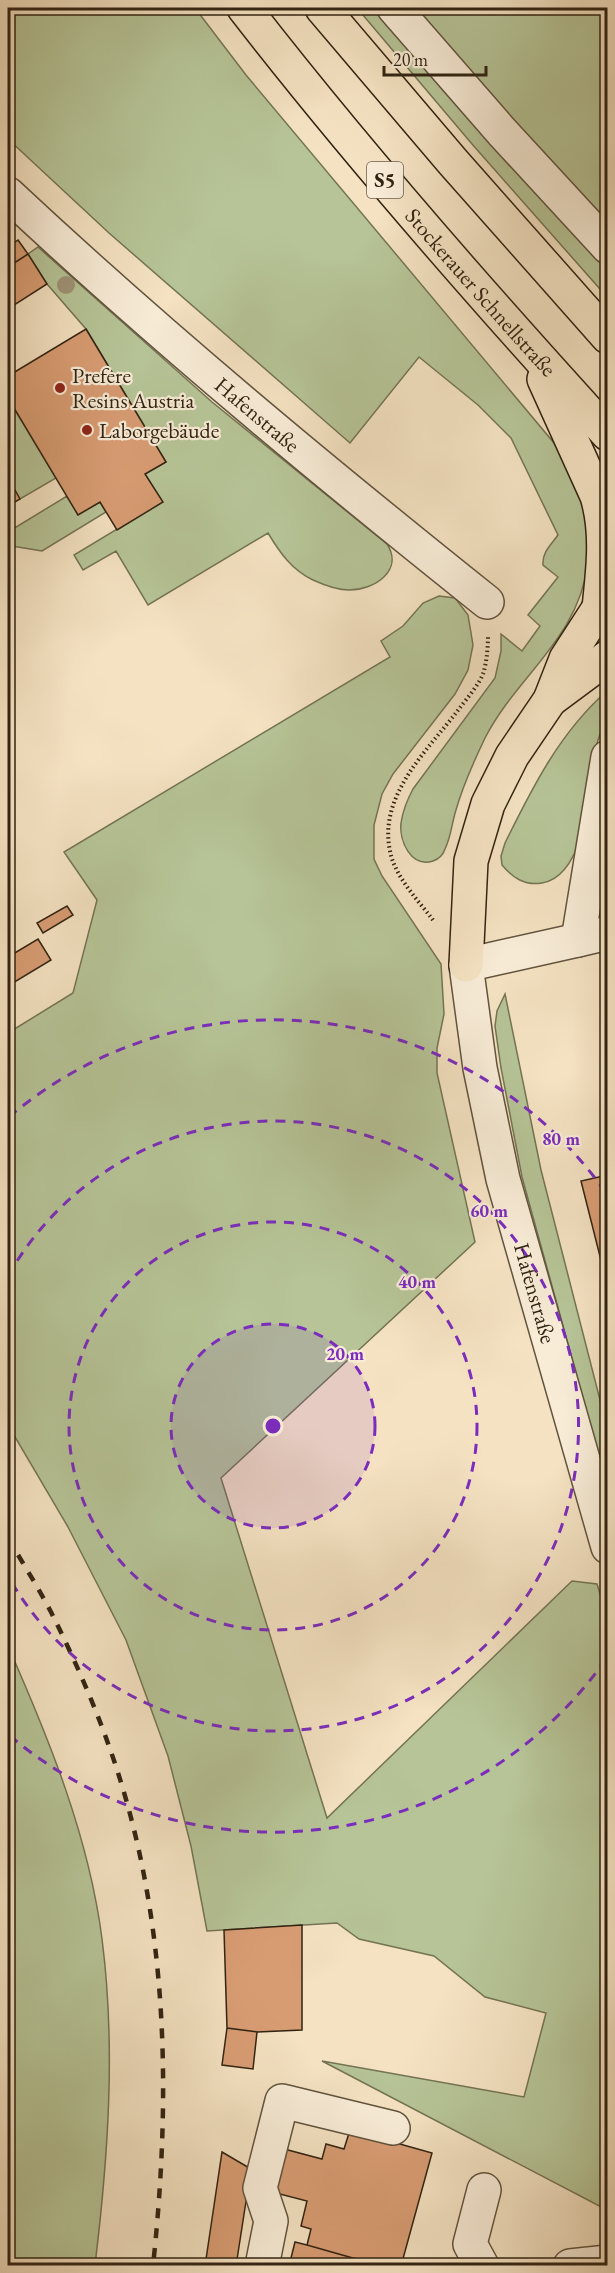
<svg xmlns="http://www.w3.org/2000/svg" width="615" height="2273" font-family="'EB Garamond',serif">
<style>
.green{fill:#b6c497;stroke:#747454;stroke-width:1.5}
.building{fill:#d89c73;stroke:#312312;stroke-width:1.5}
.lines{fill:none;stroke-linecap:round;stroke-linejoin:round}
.minor-casing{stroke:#62533e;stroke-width:36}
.highway-casing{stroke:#312312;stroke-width:36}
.path{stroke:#312312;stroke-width:4;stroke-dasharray:1.5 3;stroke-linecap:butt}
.minor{stroke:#f8ecd7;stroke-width:33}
.highway{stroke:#f4e2c2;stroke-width:33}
.rail{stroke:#312312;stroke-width:4.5;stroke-dasharray:10 10;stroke-linecap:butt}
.tree{fill:#9f9377}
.ring{fill:none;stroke:#7b2cbf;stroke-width:3;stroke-dasharray:10 8}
.poi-dot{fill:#8f2418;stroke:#f8ecd7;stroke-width:2}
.labels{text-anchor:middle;stroke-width:4.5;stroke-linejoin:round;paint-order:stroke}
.shield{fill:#f8ecd7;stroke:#6d5f4d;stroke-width:1.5}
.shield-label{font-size:21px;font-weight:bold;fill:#312312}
.street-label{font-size:22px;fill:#312312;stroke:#f8ecd7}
.poi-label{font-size:22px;fill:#312312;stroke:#f8ecd7;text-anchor:start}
.centre{fill:#7b2cbf;stroke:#f8ecd7;stroke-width:3}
.ring-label{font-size:18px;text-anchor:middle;font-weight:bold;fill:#7b2cbf;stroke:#f8ecd7;stroke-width:4.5;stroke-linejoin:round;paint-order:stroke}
</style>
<rect width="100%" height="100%" fill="#f4e2c2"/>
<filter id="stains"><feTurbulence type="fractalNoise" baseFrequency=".00333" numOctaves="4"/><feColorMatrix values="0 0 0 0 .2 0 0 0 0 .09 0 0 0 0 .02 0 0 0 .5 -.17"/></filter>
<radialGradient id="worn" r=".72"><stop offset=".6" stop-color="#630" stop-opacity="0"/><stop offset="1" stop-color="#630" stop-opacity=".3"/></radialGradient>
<path class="green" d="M8,8H195L246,75L554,443C576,483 594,516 588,563C578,640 518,674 485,738C474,761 463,785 456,810C452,822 451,837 445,849C443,855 439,859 433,861C411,868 399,841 401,823C403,810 407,800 413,789L495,678L501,651V634L522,651L540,626L528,615L558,577L543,565C542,552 551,545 558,535L511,438L478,405L419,357L350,443L109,233L8,139Z
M357,8H607V297L472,144Z
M38,247L212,402L387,544C404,570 375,590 349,590C337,590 324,585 313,580C292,570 280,553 268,533L148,605L116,551L83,570L74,555L162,502L145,474L166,462L86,329L47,284L28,254Z
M8,398L56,478L20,499L8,478Z
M67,496L78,515L100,502L106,512L42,551L12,546L8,539V532Z
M439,596L455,598L468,615L473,645L468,670L455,694L393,774L382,794L374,825V859L382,876L441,964L444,1014L437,1048V1073L475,1242L221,1478L327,1818L572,1581L597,1584L608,1619L607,2210L322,2061L524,2097L546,2013L485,1997L434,1956L359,1939L337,1923L207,1931L191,1846L168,1756L126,1640L68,1527L8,1425V1033L73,993L97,900L64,852L390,657L381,641L403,626L423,603Z
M607,691C607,698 609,707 607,714C606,725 599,733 597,744C591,780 588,875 542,883C525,886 513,878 502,865L501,856L505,843C532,788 560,732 607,691Z
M505,994L541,1170L607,1427V1486L522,1177L501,1068L495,1026L497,1011Z
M8,1646C49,1739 89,1837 102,1939C116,2047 108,2158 95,2265H8Z"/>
<path class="building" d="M18,240L28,254L8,267V247Z
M28,254L47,284L8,309V267Z
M86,329L166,462L145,474L163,502L117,530L100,502L78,515L8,398V376Z
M8,478L20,499L10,505L8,501Z
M67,906L73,915L43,933L37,923Z
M38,939L51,960L8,986V957Z
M608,1175V1288L581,1181Z
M302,1925V2030L257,2032L227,2028L224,1930Z
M227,2028L257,2032L253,2069L222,2065Z
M350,2130L432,2153L401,2266H381L307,2245L311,2229L301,2226L307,2201L272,2192L284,2149L322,2159L326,2144L344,2149Z
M222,2152L251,2169L236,2266H205Z
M295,2242L307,2245L381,2266H289Z"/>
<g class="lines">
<g class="minor-casing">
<g id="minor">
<path d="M394,8L502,132L608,247"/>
<path id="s1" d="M8,194C161,337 323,471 487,602"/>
<path id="s2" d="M608,757L578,940L466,965L480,1068L503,1179L608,1547"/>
<path d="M578,940L608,933"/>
<path d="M262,2266L271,2221L260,2188L282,2101L393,2128"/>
<path d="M482,2266L470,2244L484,2190"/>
<path d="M570,2266L608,2262"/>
</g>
</g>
<g class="highway-casing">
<g id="highway">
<path id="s3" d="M244,8C358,155 482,296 608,434"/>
<path d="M322,8L453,162L608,337"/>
<path d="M544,379L597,496C608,533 603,570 599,608"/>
<path d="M550,700L608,657"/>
<path d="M466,965L471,861L488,804L512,756L550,700L566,659L599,608L608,600"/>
</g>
</g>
<path class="path" d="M433,920C418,900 395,877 390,851C378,795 428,750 459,709C467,698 480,684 484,671C487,659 488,647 488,635"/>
<use href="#minor" class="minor"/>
<use href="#highway" class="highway"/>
<path class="rail" d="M8,1538C22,1562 38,1587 51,1612C79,1668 105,1728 123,1789C169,1944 170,2106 153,2266"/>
</g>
<circle class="tree" cx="66" cy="285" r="9"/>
<circle cx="273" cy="1426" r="102" fill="#7b2cbf" fill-opacity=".12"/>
<g class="ring">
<circle cx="273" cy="1426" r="102"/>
<circle cx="273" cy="1426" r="204"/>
<path d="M8 1276A305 305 0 1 1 8 1576"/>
<path d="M606 1659A407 407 0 0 1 9 1735M9 1117A407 407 0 0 1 606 1193"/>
</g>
<g class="poi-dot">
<circle cx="60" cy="388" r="6"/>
<circle cx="87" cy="430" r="6"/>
</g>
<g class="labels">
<rect class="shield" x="367" y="162" width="36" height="36" rx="4.5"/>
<g class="shield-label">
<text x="385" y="187">S5</text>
</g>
<g class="street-label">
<text dy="8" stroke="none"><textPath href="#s3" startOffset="370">Stockerauer Schnellstraße</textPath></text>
<text dy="8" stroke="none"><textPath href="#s1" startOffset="333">Hafenstraße</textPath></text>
<text dy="8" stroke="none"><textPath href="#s2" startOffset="636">Hafenstraße</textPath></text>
</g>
<g class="poi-label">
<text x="72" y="383">Prefere<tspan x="72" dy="25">Resins Austria</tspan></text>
<text x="99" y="438">Laborgebäude</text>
</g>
</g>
<circle cx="273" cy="1426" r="9" class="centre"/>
<g class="ring-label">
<text x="561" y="1145">80 m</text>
<text x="489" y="1217">60 m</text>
<text x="417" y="1288">40 m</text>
<text x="345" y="1360">20 m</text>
</g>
<rect width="615" height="2273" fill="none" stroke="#f4e2c2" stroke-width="30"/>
<rect x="9" y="9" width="597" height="2255" fill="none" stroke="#312312" stroke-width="3"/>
<rect x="15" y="15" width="585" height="2243" fill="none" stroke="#312312" stroke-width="1.5"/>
<path d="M384 66v9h102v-9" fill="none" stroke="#312312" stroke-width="3"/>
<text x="393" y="66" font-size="18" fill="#312312" stroke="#f8ecd7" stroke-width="4.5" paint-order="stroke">20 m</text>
<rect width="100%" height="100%" filter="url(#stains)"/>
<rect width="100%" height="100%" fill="url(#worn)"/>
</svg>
